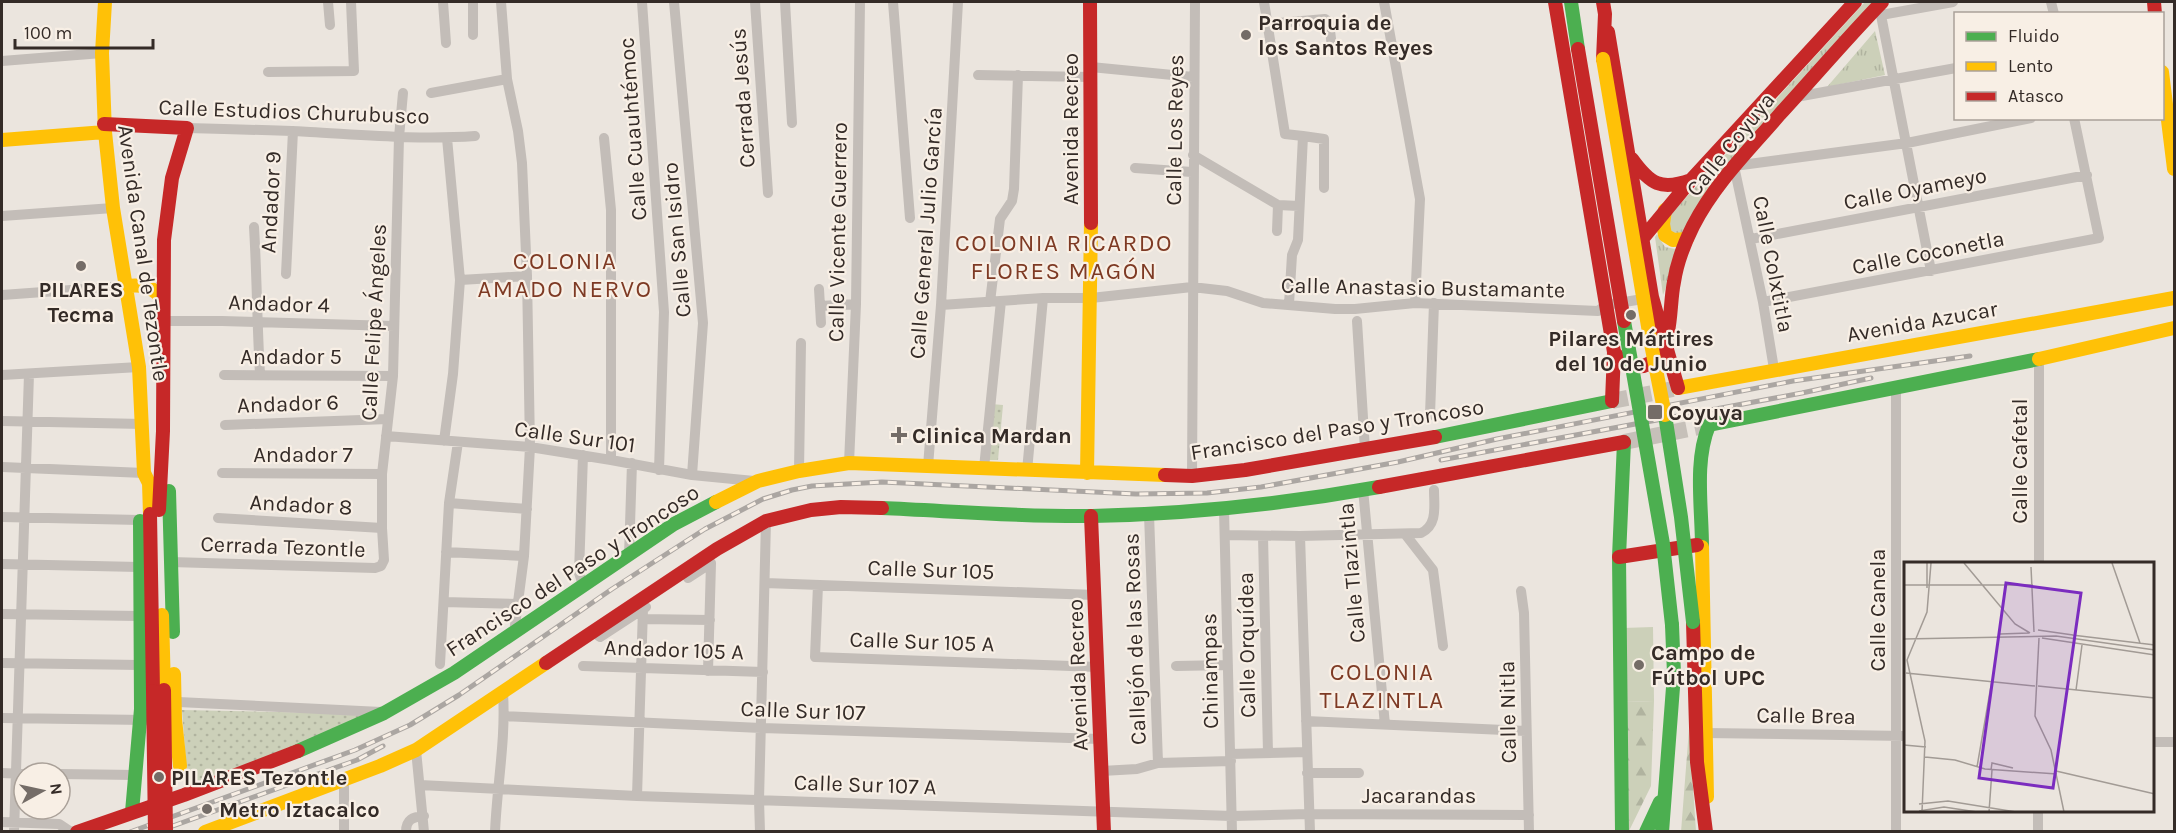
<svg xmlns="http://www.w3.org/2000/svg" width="2176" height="833" font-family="Karla,sans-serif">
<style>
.grass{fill:url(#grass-tufts)}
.forest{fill:url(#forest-firs)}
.park{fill:url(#park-dots)}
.pitch{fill:#ccd0b9}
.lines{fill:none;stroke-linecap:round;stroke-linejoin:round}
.primary-tunnel{stroke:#c6c0b9;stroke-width:16;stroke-dasharray:16 8;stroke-linecap:butt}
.street{stroke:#c3bdb8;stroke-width:10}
.fast{stroke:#4caf50;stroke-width:14}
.slow{stroke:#ffc107;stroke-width:14}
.jam{stroke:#c62828;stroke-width:14}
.rail-casing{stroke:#aba6a2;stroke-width:5}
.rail{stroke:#f8efe5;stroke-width:3;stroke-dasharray:9;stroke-linecap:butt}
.fast-bridge{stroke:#4caf50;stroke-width:14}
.slow-bridge{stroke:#ffc107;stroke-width:14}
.jam-bridge{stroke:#c62828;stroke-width:14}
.poi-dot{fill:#746c67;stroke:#f8efe5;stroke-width:2}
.labels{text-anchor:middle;stroke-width:4.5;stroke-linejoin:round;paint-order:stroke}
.poi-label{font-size:22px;font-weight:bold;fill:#342b27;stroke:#f8efe5;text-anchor:start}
.street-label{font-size:22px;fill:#342b27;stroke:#f8efe5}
.neighbourhood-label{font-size:24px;letter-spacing:1.5px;fill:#7e3a24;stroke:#f8efe5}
.inset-road{fill:none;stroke:#a29b95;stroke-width:1.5}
.view{fill:#7b2cbf;fill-opacity:0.15;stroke:#7b2cbf;stroke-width:3}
.inset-edge{fill:none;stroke:#342b27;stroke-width:3}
</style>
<defs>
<pattern id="grass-tufts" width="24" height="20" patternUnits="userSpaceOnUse" patternTransform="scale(1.5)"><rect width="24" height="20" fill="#ccd0b9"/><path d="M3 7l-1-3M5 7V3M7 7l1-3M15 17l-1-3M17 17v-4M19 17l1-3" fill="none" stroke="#b0b39f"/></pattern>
<pattern id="forest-firs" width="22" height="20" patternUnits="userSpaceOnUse" patternTransform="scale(1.5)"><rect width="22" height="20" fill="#ccd0b9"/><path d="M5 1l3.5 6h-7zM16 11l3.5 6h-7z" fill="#b0b39f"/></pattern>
<pattern id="park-dots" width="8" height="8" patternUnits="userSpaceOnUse" patternTransform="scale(1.5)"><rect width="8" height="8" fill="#ccd0b9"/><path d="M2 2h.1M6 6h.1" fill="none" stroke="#b0b39f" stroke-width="1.8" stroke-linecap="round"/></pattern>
</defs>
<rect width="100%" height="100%" fill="#ebe5de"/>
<path class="grass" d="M1865,2H1879L1685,232L1670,236L1668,220L1672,213Z
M1875,31L1885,75L1827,87Z
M1657,234L1665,247L1680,250L1663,295L1655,237Z"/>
<path class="forest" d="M1654,701L1651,786L1629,831L1625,702Z
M1689,729L1696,831L1681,832Z"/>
<path class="park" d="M991,404L1003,405L998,460H988Z
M182,710L375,714L188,791Z"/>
<path class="pitch" d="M1653,627L1654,701L1625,702L1623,628Z"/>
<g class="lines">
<path class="primary-tunnel" d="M1612,401L1673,389
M1624,442L1709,425"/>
<path class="street" d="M328,2L330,25
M443,2L446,43
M501,2L507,79L518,131L522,163L527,276L530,447L524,556L514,633
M642,2L664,312L659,470
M674,2L703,323L692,475
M755,2L768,193
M785,2L792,123
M893,2L910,218
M1264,2L1285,134L1303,136L1298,240L1292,255L1289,304
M1384,2L1420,199L1415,303
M2051,2L2054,14
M1879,5L1931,271
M1881,15L1953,2
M1267,24L1325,19L1329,22L1332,47
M473,35V2
M2,61L102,53
M1091,67L1193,77
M268,72L354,71L351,2
M978,75L1091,77
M431,93L507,79
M1796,97L1956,68
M187,128C228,129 269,130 310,132C365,135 420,140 475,136
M1303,136L1324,139V188
M604,138L611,210V460
M1193,155L1278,205L1299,206
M1135,168L1192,172
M2,216L113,208
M254,227C257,276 257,325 260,374
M1277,231L1278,205
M1751,239L2087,175
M286,274L293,131
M460,280L527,276
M819,289L821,323
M2,295L126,286
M990,302L1000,219L1012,201L1014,189L1018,75
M1763,302L2099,238L2074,118
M941,305L1043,298H1091L1192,287L1227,291L1263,303L1335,309H1355L1415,303L1598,311L1606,305L1649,298
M820,306L856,304
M163,321H222L394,326
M1357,321L1365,450
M2039,359V563
M1774,369L1763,302L1734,166L1907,143L2031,118
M2,375L139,367
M224,375L393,376
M1430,415L1434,303
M2,421L143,424
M225,425L388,419
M386,436L530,447L611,460L692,475L754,481
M444,441L453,374L460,280L447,138
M849,463L856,304L860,2
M928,466L941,305L958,2
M2,467L144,473
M984,468L1001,301
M799,471L801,343
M1027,471L1043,298
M222,473L382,474
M1192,476L1195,2
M1363,489L1385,725
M449,503L527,509
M1224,510L1232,832
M1149,514L1158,763
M2,517L140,520
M218,518L382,528
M1405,534L1433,570L1443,646
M1225,535L1300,536L1421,533C1438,525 1434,506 1434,490
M1263,536L1268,753
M1300,536L1310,832
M446,552L524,556
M629,556L632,463
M171,562L375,568L381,566L384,560L382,528V474L393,376L399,137L403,93
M2,564L139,567
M688,578L711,563
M765,583L1095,595
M583,585L579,573L583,455
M818,585L815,657L1098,667
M1521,591L1524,613L1529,832
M444,602L519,604
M2,614L139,616
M643,619L710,620
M593,632L600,637L646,607
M2,663L140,665
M440,664L449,503L458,442
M583,666L763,672
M1176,666L1228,665
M708,671L711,563
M178,702L381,712
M504,716L761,728L1100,739
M2,718L146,720
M1306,721L1526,731
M1705,733L1906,736
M2154,742H2174
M416,750L424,832
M1230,754L1307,752
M1102,771L1137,769L1158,763L1231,761
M2,773L24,774
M1307,773H1359
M60,774L136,775
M344,779V832
M420,785L637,796L1232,816L1309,814L1529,815
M637,796L643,609
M2,822L59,824L71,832
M14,832L29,374
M406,832C406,819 413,817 424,816
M495,832C497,785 506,739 503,693
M760,832L759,800L766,521
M1896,832V388
M2038,832V810"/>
<path class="fast" d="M1571,2L1578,49
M1709,425L2039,359
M1435,437L1612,401
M169,491L173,632
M882,508C951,511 1023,517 1092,516C1189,514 1284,504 1379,487
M1702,547C1702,507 1694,462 1709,425
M298,751L384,713L454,673L674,524L716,502
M132,812L141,709L140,521
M1622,832L1619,557L1624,442
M1646,832L1660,802
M1662,832L1674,674L1672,625"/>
<path class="slow" d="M105,2L102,53L105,132L113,208L139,367L144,473L149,483L150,514
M2162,72L2174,169
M2,140L105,132
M1665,210L1663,224L1665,235L1673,240L1687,239
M126,286C142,284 153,286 163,300
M2039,359L2174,328
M1678,388L2174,298
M1087,473L1091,223
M716,502L758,481L799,471L849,463L1165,475
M1702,547L1707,797
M162,615L164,690
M174,674L175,719L180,766
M205,832L380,766L416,750L546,663"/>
<path class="jam" d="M1090,2L1091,223
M1555,2L1614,352L1612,401
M1603,2L1605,14L1603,59
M2154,2L2155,14
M1608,32L1652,297L1678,388
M104,124L187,128L172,178L164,240L163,431L159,510
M1632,159C1650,184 1661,191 1691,180
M1643,238L1691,180L1855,2
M1614,352C1624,366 1644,373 1657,357C1673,338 1669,305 1674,282C1677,262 1684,244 1693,226C1715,183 1749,150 1780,114C1814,77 1847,38 1882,2
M1165,475L1192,476L1245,470L1435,437
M1379,487L1624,442
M150,514L153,691
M1091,516L1104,832
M1619,557L1697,545
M1693,622L1697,762L1706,832
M546,663L717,549L766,521L811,510L841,507L882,508
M77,832L184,795L298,751"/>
<g class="rail-casing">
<path id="rail" d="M1441,460L1802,393L1871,378
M130,832L355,750L410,725L459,695L612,589L705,529L763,499L792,490L812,486L882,482L1136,494L1207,493L1261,487L1398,462L1497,439L1793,381L1970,356
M156,832L357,760L383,746"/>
</g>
<use href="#rail" class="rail"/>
<path class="fast-bridge" d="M1624,321L1663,544L1672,625
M1665,415L1681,517L1693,622"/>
<path class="slow-bridge" d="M1603,59L1651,344L1665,415"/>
<path class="jam-bridge" d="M1578,49L1624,321
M164,690L166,832
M153,691L155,832"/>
</g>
<g class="poi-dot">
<circle cx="1246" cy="35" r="6"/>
<circle cx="81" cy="266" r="6"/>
<circle cx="1631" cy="315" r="6"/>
<rect x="1647" y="404" width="16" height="16" rx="3"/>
<path d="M896 426h6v6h6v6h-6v6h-6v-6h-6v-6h6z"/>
<circle cx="1639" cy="665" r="6"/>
<circle cx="159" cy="777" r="6"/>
<circle cx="207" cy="809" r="6"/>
</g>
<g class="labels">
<g class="poi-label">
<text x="1258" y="30">Parroquia de<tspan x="1258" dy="25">los Santos Reyes</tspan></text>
<text x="81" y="297" text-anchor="middle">PILARES<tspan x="81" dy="25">Tecma</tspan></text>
<text x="1631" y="346" text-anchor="middle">Pilares Mártires<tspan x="1631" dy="25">del 10 de Junio</tspan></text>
<text x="1668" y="420">Coyuya</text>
<text x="912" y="443">Clinica Mardan</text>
<text x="1651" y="660">Campo de<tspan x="1651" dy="25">Fútbol UPC</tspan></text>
<text x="171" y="785">PILARES Tezontle</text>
<text x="219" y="817">Metro Iztacalco</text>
</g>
<g class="street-label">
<text transform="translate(742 98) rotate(-94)" y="8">Cerrada Jesús</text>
<text transform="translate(294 111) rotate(2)" y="8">Calle Estudios Churubusco</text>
<text transform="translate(632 129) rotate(-94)" y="8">Calle Cuauhtémoc</text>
<text transform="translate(1070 129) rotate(-90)" y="8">Avenida Recreo</text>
<text transform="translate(1174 130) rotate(-89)" y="8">Calle Los Reyes</text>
<text transform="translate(1730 144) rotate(-51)" y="8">Calle Coyuya</text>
<text transform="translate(1915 188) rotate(-11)" y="8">Calle Oyameyo</text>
<text transform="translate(270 202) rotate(-87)" y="8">Andador 9</text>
<text transform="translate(837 232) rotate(-89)" y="8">Calle Vicente Guerrero</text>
<text transform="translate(925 233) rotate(-86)" y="8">Calle General Julio García</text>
<text transform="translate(676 240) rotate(-95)" y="8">Calle San Isidro</text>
<text transform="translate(1928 252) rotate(-11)" y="8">Calle Coconetla</text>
<text transform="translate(144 253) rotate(82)" y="8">Avenida Canal de Tezontle</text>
<text transform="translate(1774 264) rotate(79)" y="8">Calle Colxtitla</text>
<text transform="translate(1423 287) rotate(1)" y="8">Calle Anastasio Bustamante</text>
<text transform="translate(279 303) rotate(2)" y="8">Andador 4</text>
<text transform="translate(1922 321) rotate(-10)" y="8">Avenida Azucar</text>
<text transform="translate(373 322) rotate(-87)" y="8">Calle Felipe Ángeles</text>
<text x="291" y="364">Andador 5</text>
<text transform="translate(288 403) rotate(-2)" y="8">Andador 6</text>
<text transform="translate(1337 429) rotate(-9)" y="8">Francisco del Paso y Troncoso</text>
<text transform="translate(575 436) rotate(8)" y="8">Calle Sur 101</text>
<text x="303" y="462">Andador 7</text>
<text transform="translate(2019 461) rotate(-90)" y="8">Calle Cafetal</text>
<text transform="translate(301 504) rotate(3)" y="8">Andador 8</text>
<text transform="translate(283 546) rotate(2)" y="8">Cerrada Tezontle</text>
<text transform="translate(931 569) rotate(2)" y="8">Calle Sur 105</text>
<text transform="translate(572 570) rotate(-33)" y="8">Francisco del Paso y Troncoso</text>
<text transform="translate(1351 573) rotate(-95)" y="8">Calle Tlazintla</text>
<text transform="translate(1877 610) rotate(-90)" y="8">Calle Canela</text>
<text transform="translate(1134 639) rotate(-92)" y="8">Callejón de las Rosas</text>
<text transform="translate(922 641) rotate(2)" y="8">Calle Sur 105 A</text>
<text transform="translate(1246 645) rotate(-91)" y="8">Calle Orquídea</text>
<text transform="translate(674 649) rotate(2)" y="8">Andador 105 A</text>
<text transform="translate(1209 671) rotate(-91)" y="8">Chinampas</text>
<text transform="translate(1077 675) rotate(-92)" y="8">Avenida Recreo</text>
<text transform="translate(803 710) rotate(2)" y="8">Calle Sur 107</text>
<text transform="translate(1507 712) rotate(-91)" y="8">Calle Nitla</text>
<text transform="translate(1806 715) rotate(1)" y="8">Calle Brea</text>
<text transform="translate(865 784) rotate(2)" y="8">Calle Sur 107 A</text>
<text x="1419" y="803">Jacarandas</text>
</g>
<g class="neighbourhood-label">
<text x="1064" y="251">COLONIA RICARDO<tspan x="1064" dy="28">FLORES MAGÓN</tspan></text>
<text x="565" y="269">COLONIA<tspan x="565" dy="28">AMADO NERVO</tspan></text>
<text x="1382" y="680">COLONIA<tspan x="1382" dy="28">TLAZINTLA</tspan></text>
</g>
</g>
<g transform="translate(1904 562)">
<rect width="250" height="250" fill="#ebe5de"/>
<path class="inset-road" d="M23,1V26M60,1L111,62L126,71M208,1L236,81M127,5L130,70M0,23H129M134,68L169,73M96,72L125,71M168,73L251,83M135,76L131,154L147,188L160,250M138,76L251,93M0,77L152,74L251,88M2,111L131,124M134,124L251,136M172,128L178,83M0,183L22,185M21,195L51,198L81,207L153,212M73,205L88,118M87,208L88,201L109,206M152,209L251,232M15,242L44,239L112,250M15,249L40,245L73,250M18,250L21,179L3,98L23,50L27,1M85,250L88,208"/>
<path class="view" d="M102,21L177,31L149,226L75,216Z"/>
<rect width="250" height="250" class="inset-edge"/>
</g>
<rect width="2176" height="833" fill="none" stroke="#342b27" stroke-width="6"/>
<rect x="1954" y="12" width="210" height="108" fill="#f8efe5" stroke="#aaa199" stroke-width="1.5"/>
<rect x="1966" y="32" width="30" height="9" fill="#4caf50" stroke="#aaa199" stroke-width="1.5"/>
<text x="2008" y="42" font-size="18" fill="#342b27">Fluido</text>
<rect x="1966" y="62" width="30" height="9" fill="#ffc107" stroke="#aaa199" stroke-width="1.5"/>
<text x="2008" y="72" font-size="18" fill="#342b27">Lento</text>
<rect x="1966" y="92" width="30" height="9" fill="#c62828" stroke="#aaa199" stroke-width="1.5"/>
<text x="2008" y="102" font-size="18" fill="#342b27">Atasco</text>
<g transform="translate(42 791) rotate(82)"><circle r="28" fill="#f8efe5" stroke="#aaa199" stroke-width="1.5"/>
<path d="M0-4.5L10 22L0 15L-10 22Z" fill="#746c67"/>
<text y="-9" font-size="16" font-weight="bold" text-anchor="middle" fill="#342b27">N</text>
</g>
<path d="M15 39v9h138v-9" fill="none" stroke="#342b27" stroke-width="3"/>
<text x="24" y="39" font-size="18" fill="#342b27" stroke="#f8efe5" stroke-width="4.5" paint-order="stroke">100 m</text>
</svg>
